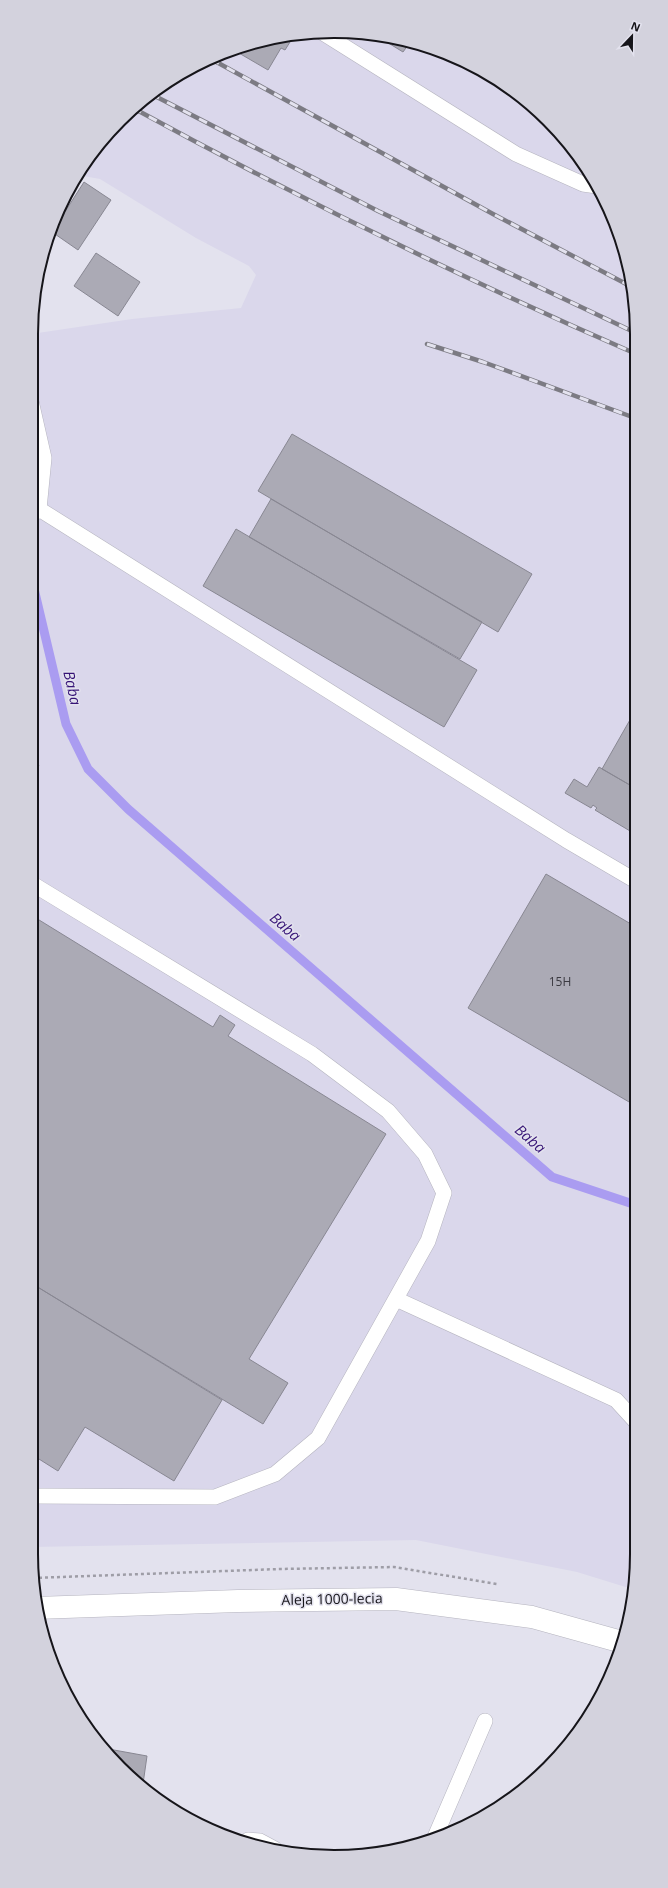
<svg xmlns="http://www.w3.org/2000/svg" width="668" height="1888" font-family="'Open Sans',sans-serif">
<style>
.built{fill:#dad7eb}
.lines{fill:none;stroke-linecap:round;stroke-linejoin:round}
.stream{stroke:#aa9cf1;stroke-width:9}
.building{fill:#abaab5;stroke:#888792}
.service-casing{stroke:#b5b4bf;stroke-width:16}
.tertiary-casing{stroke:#b5b4bf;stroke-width:23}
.path{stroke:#9e9da6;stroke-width:2.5;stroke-dasharray:3 3;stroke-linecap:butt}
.service{stroke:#fff;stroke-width:15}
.tertiary{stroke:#fff;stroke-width:22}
.rail-casing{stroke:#7c7b83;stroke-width:4.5}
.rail{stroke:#e3e2ee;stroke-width:3;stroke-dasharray:9;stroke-linecap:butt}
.labels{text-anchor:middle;stroke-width:3;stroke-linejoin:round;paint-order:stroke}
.number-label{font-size:12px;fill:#3b3a41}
.street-label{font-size:14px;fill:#16151a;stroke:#e3e2ee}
.water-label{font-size:15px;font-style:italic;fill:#361476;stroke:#e3e2ee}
.rim{fill:none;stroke:#16151a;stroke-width:2}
</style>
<rect width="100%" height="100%" fill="#e3e2ee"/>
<path class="built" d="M354,32L412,41L486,72L562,134L606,200L634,294L637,1554L632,1589L577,1572L416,1540L31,1547V334L132,319L241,308L256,275L249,266L196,238L100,179L78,175L93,150L134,106L182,72L236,47L294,34Z"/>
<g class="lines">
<path class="stream" d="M31,576L66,724L88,769L128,809L552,1177L636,1205"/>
</g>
<path class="building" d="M295,34L285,50L281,48L268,70L232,49Z
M377,36L411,41L403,52Z
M84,182L111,200L78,250L52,232Z
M96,253L140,282L118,316L74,286Z
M292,434L532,574L498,632L258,491Z
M271,499L482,622L460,659L249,537Z
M236,529L477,670L444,727L203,586Z
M635,711V788L602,769Z
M31,760L39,765L31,778Z
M599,767L635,788V834L595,810L597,808L593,805L591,808L565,793L574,779L587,787Z
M546,874L636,927V1106L468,1008Z
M31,915L213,1027L220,1015L235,1025L228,1036L386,1134L249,1359L288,1383L263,1424L31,1283Z
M31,1283L222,1400L174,1481L85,1427L58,1471L31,1454Z
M103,1748L147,1756L143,1784L138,1783L106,1754Z"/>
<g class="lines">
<g class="service-casing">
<path id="service" d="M323,33L516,154L583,184L597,186
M31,401L44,458L39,509
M31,516L39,509L566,840L636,881
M31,883L312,1054L388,1111L425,1154L444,1193L428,1241L318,1438L275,1474L215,1497L31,1496
M396,1299L616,1400L637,1423
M435,1837L485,1721
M248,1840L260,1841L275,1849"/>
</g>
<g class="tertiary-casing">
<path id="tertiary" d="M36,1608L238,1601L396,1599L532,1617L622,1642"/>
</g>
<path class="path" d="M33,1578L280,1569L394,1567L497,1584"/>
<use href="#service" class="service"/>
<use href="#tertiary" class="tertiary"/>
<g class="rail-casing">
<path id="rail" d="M211,59L493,214L632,287
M151,94L378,211L634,332
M133,108C296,197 464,279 634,353
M427,344L483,362L635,418"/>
</g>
<use href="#rail" class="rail"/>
</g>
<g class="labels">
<g class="number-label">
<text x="560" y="986">15H</text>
</g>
<g class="street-label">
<text transform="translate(332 1599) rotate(-1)" y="5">Aleja 1000-lecia</text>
</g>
<g class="water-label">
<text transform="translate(72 688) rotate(77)" y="5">Baba</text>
<text transform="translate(285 927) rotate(41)" y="5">Baba</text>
<text transform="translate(530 1139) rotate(41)" y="5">Baba</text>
</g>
</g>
<path d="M0 0H668V1888H0ZM334 38H334A296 296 0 0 1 630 334V1554A296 296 0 0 1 334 1850H334A296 296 0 0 1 38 1554V334A296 296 0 0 1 334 38Z" fill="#d3d2dd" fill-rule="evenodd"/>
<path class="rim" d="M334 38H334A296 296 0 0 1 630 334V1554A296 296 0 0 1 334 1850H334A296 296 0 0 1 38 1554V334A296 296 0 0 1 334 38Z"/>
<g transform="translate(632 36) rotate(22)" stroke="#e3e2ee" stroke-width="3" paint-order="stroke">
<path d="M0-3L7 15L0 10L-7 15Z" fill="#16151a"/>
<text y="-6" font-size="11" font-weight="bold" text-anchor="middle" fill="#16151a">N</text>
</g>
</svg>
